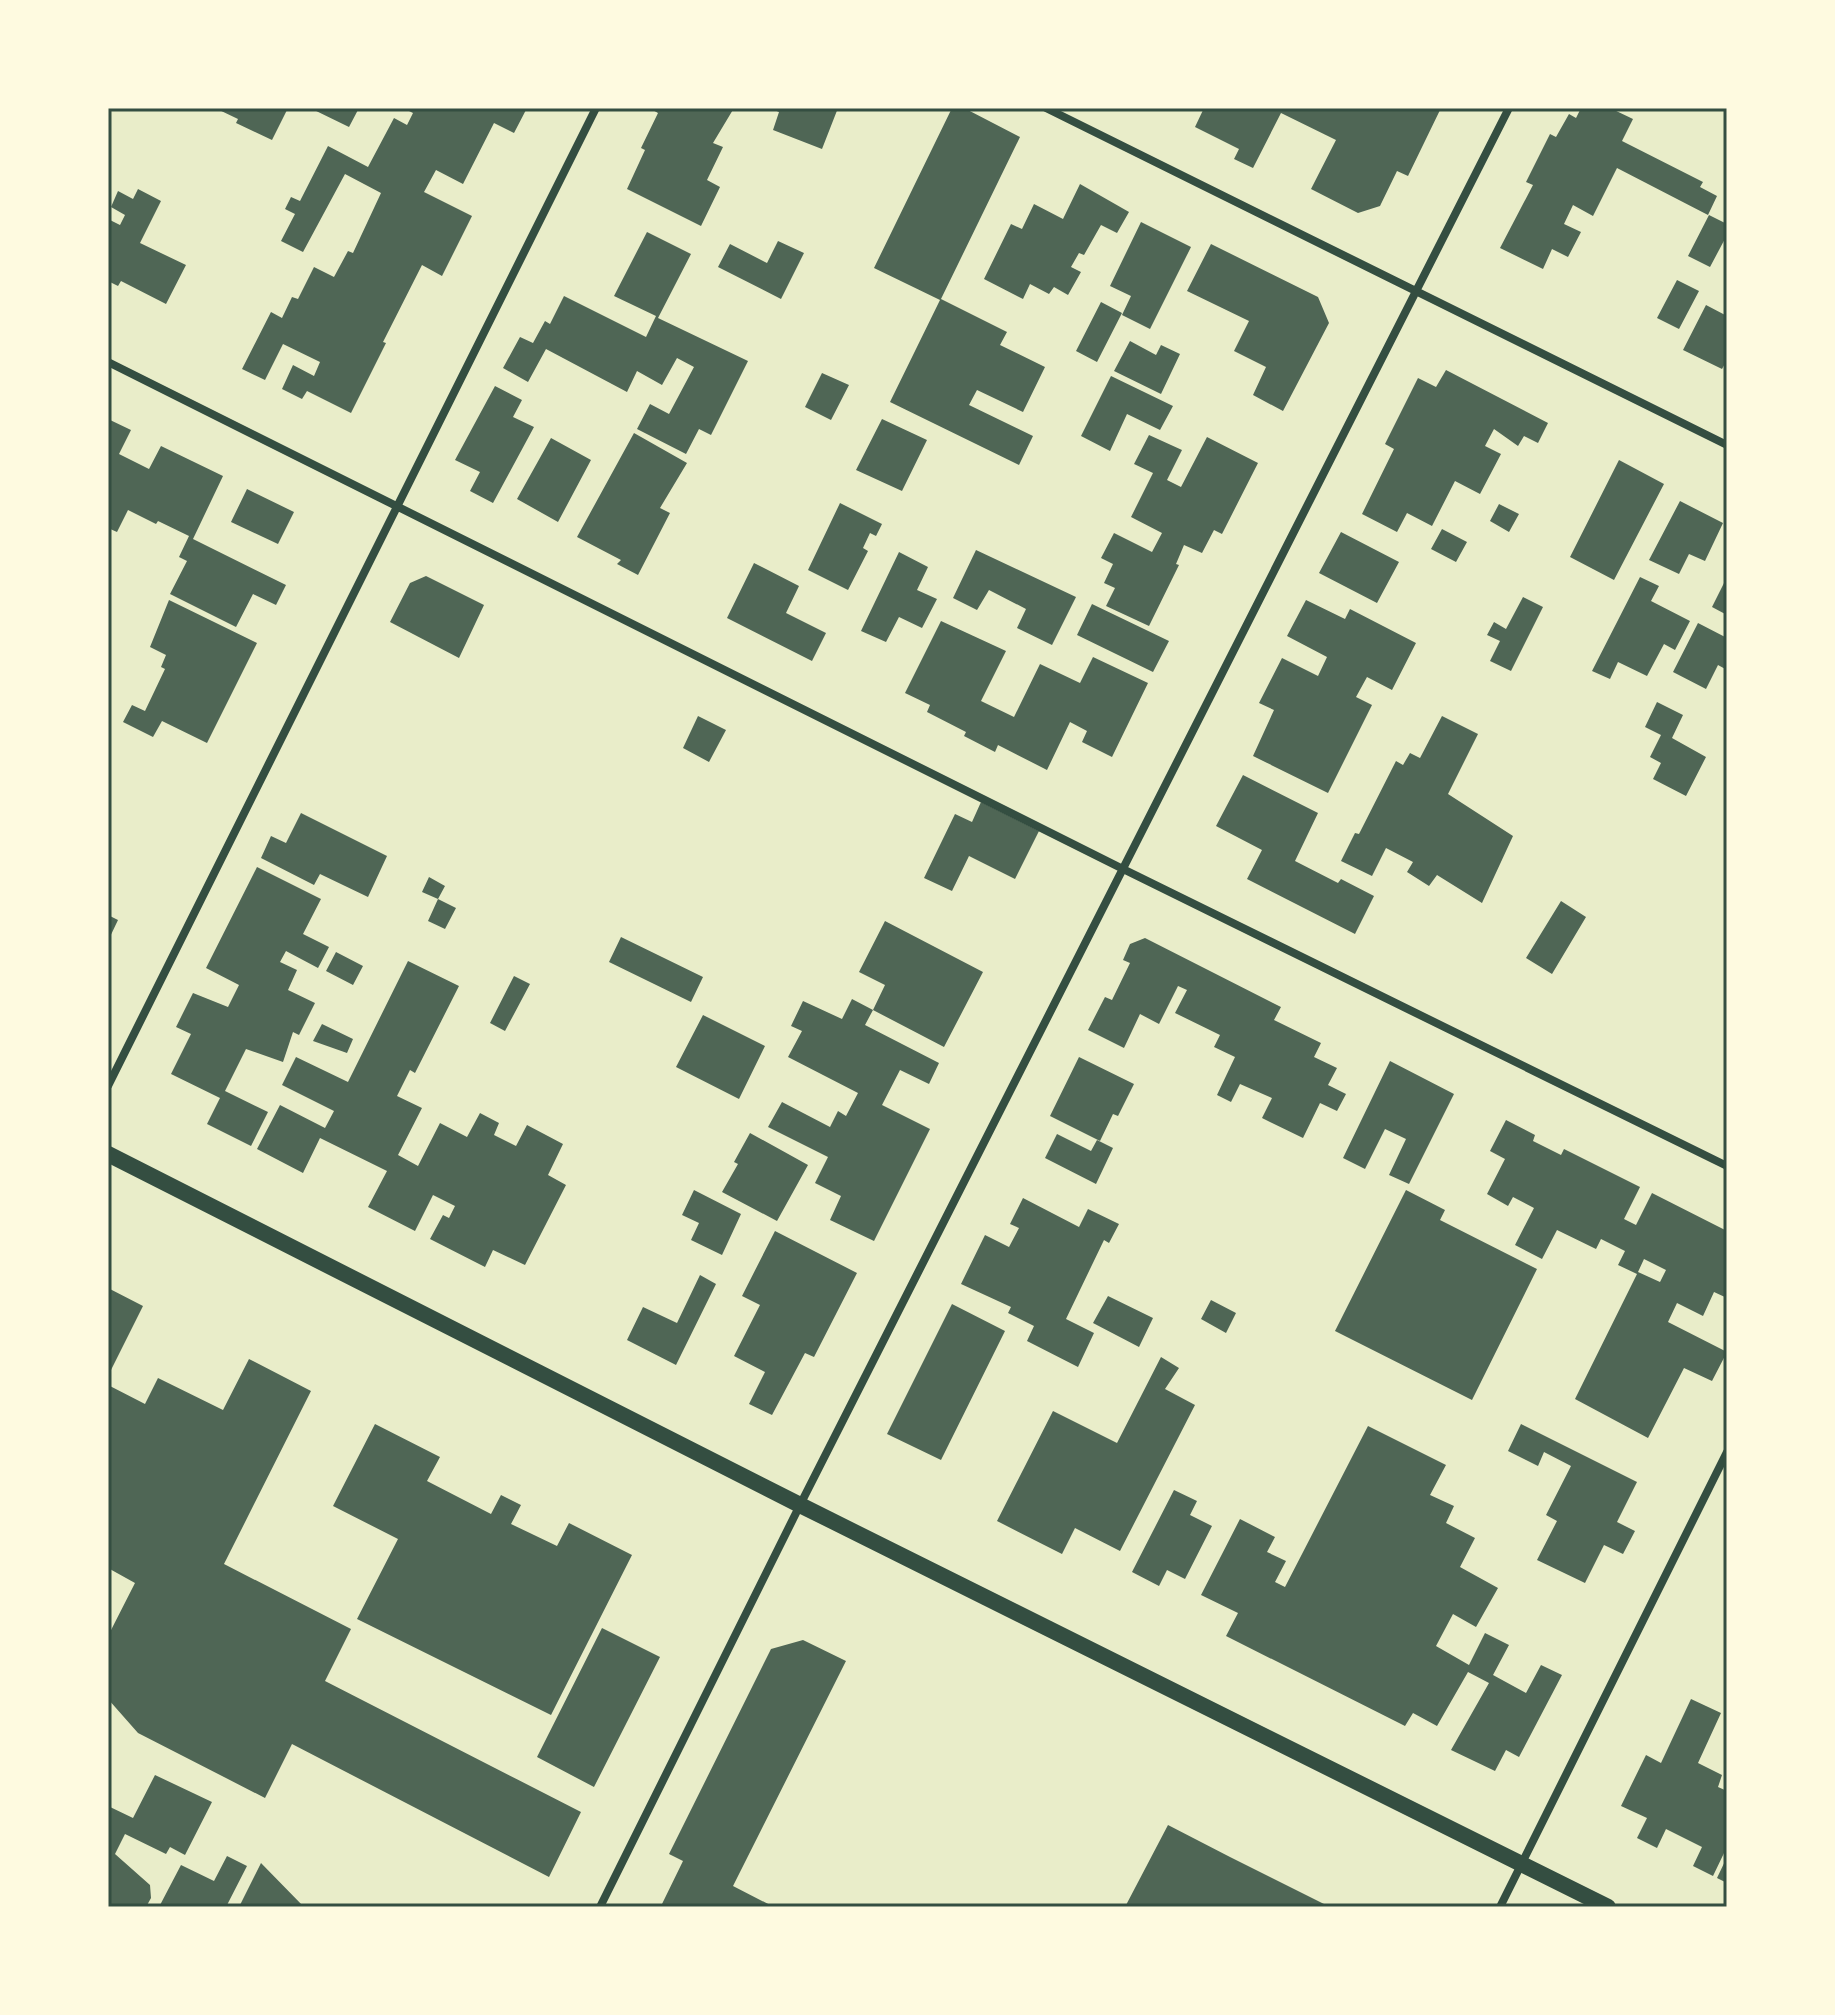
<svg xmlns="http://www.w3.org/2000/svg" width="1835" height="2015" font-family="'Work Sans',sans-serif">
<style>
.building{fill:#4f6655;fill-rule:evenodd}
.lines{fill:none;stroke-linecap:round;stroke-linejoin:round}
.minor{stroke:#344e41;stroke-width:8}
.secondary{stroke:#344e41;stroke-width:16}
.neatline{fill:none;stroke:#344e41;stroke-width:3}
</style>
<rect width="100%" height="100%" fill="#e9edc9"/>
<path class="building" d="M215,108H288L272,140L236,123L238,119Z
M310,108H359L349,127Z
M403,108H527L514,133L494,123L463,184L436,170L424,192L472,216L442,276L422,265L383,342L386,343L351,413L307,391L302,399L282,389L293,365L314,376L320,362L283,344L265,380L242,369L271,312L282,318L292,297L298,299L314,267L334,277L348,251L353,253L381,193L345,174L303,252L281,241L295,214L285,209L291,197L300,201L328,146L368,167L394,118L407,125L413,113Z
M649,108H734L713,143L723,147L707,180L720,187L701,226L627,189L645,150L641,148L658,113Z
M769,108H838L822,149L773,130L779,112Z
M952,108H964L1020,137L941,299L1007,332L1000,345L1045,367L1023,412L977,390L969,405L1033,436L1019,465L890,402L940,300L874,268Z
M1204,108H1441L1408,176L1397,171L1380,206L1358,213L1311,189L1336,140L1281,113L1253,168L1234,159L1239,149L1195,127Z
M1581,108H1610L1633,119L1622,141L1703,182L1700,187L1717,196L1708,215L1617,168L1593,216L1573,205L1564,224L1581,232L1568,257L1552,249L1543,269L1500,248L1533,185L1526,182L1550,134L1556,137L1569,114L1576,118Z
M1080,184L1129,212L1117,233L1101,225L1084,255L1079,253L1071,267L1081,272L1068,295L1054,287L1049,294L1030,284L1023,299L984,279L1011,224L1022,229L1034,204L1063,219Z
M138,189L161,201L140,243L186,265L166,304L121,281L118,286L108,281V219L120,225L125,215L111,207L118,191L133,199Z
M1709,215L1727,224V235L1710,267L1688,256Z
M1141,222L1191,247L1150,329L1122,315L1131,296L1110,286Z
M647,232L691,254L658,318L748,361L711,435L699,429L686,454L637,429L650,404L669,414L694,367L677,358L662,385L637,371L627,392L546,349L528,382L503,368L520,337L533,343L545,321L550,324L564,296L646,337L656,316L614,296Z
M778,241L804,253L781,299L718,267L730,244L767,263Z
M1211,244L1318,297L1329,323L1283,411L1253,395L1266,367L1234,351L1249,321L1187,291Z
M1677,280L1699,291L1679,329L1657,318Z
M1101,302L1122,313L1097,362L1076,351Z
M1706,305L1727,316V360L1722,369L1683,350Z
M1130,341L1156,355L1161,345L1180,354L1161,394L1114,371Z
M1446,370L1548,423L1538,443L1524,436L1518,446L1494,429L1485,446L1501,454L1480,494L1455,481L1432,526L1407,513L1397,532L1362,514L1394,449L1385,444L1418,378L1436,387Z
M822,373L849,385L831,420L805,407Z
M1111,376L1173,406L1160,430L1127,414L1110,451L1081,436Z
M495,386L522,400L513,417L534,427L493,503L470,491L480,472L455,460Z
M108,419L131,430L119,454L149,469L161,446L223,476L193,539L286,585L276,605L253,594L236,627L170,594L187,561L179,557L189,536L158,521L156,524L128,510L117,532L108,528Z
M882,419L927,440L902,491L856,470Z
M634,433L687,463L660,508L670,513L638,575L617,564L621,560L577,537Z
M1149,435L1182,450L1167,480L1181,487L1207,437L1258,463L1222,534L1214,530L1202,553L1184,545L1176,564L1179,565L1149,626L1106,606L1115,588L1104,583L1113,564L1101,558L1114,533L1152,552L1162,533L1131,517L1153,473L1134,464Z
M551,438L591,460L558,522L517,499Z
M1619,460L1664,484L1614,580L1570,557Z
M247,489L294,512L278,544L231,522Z
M1680,501L1723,523L1705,561L1689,554L1679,574L1649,560Z
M840,503L882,524L876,536L870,533L863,548L868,551L848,590L808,570Z
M1499,504L1519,514L1509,532L1490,521Z
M1442,529L1467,542L1456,562L1431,549Z
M1341,532L1399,562L1377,603L1319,573Z
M976,550L1076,597L1052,645L1017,628L1026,609L989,590L977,610L953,598Z
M899,552L928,567L917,590L937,599L922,628L899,617L886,642L861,631Z
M754,563L799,586L786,613L826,633L812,661L727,618Z
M426,576L484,605L459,658L390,622L410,583Z
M1640,577L1659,586L1651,601L1690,621L1675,650L1664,644L1647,676L1618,662L1610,679L1592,671Z
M1727,577V615L1712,607Z
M1523,597L1543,607L1511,671L1490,661L1500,641L1487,635L1494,622L1506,629Z
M169,600L257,643L207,743L162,721L153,737L123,722L132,705L145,711L165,669L161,667L166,655L150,647Z
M1306,600L1345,619L1350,609L1416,643L1392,690L1367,677L1356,697L1372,705L1328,793L1253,756L1274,710L1259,703L1282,658L1318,676L1327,657L1287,636Z
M1092,604L1169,641L1153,672L1077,635Z
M941,621L1006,651L981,701L1014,717L1040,664L1080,683L1093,657L1148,683L1112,757L1082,742L1087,731L1070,722L1047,770L998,745L995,752L964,736L966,732L927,712L930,705L905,693Z
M1698,623L1727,638V670L1718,665L1706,689L1673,672Z
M1657,702L1683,715L1672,738L1706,757L1686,796L1653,779L1661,763L1650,757L1661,735L1645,727Z
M698,716L726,730L709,762L683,748Z
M1442,716L1478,734L1448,794L1513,836L1482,903L1437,875L1429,886L1407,872L1413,862L1386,848L1372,876L1341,861L1355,833L1359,834L1396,761L1403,765L1410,753L1420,758Z
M1243,775L1318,813L1295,861L1338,883L1341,879L1374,896L1355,934L1247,879L1262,850L1216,826Z
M981,802L1039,831L1015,879L969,856L952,891L924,878L955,814L972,822Z
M301,813L387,856L368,897L320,874L314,885L261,858L271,836L286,843Z
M257,867L321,899L303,934L329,947L318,968L286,951L280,962L297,970L288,990L315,1003L299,1035L293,1032L283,1062L246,1049L225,1091L268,1112L251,1146L207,1124L220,1098L171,1074L191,1034L176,1027L193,993L228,1007L239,985L206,968Z
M429,877L445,886L438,899L422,892Z
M438,899L456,908L445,929L428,921Z
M1561,901L1586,917L1552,974L1526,958Z
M108,915L118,920L108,941Z
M885,921L983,972L944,1047L873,1010L885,985L859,972Z
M621,937L703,977L691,1002L609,962Z
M1145,938L1281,1007L1274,1020L1321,1043L1314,1057L1337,1068L1328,1085L1346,1094L1337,1111L1320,1103L1303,1138L1262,1118L1272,1098L1240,1084L1231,1102L1217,1095L1235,1057L1214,1047L1220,1035L1175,1013L1187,990L1178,986L1159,1024L1140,1014L1124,1048L1088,1030L1105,997L1112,1000L1130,963L1123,960L1130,944Z
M336,952L363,966L353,985L326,971Z
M408,961L459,986L415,1073L410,1070L397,1096L422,1108L398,1155L418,1166L440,1123L467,1137L480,1113L499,1123L494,1135L516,1146L527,1125L563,1144L548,1175L566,1185L525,1265L493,1250L485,1267L430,1239L443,1215L449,1218L455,1206L433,1195L415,1231L368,1207L387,1171L320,1138L303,1173L257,1149L280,1105L325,1128L334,1111L282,1085L296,1057L348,1082Z
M514,976L530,984L505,1031L490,1023Z
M852,999L873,1010L865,1025L939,1063L929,1084L900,1070L882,1105L930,1129L874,1241L830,1220L841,1196L815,1183L828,1157L768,1127L782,1102L830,1127L838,1111L846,1116L858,1093L788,1057L802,1031L791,1026L803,1001L842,1019Z
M703,1015L765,1046L739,1099L676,1067Z
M322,1024L353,1039L347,1053L313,1041Z
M1079,1057L1134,1084L1118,1116L1113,1114L1100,1141L1050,1116Z
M1390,1061L1454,1094L1409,1184L1389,1175L1406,1139L1385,1129L1365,1169L1343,1158Z
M1506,1120L1535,1135L1533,1141L1561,1155L1564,1149L1640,1187L1624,1219L1636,1225L1652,1193L1727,1231V1298L1714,1292L1703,1316L1677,1303L1668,1322L1727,1352L1712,1381L1684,1368L1648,1438L1575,1399L1637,1274L1618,1265L1625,1251L1601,1239L1596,1249L1557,1230L1542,1259L1515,1245L1534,1208L1513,1197L1508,1206L1487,1194L1505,1159L1490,1151ZM1644,1259L1666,1270L1660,1282L1638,1272Z
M750,1133L808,1165L777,1221L722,1192L738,1164L734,1162Z
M1057,1134L1091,1151L1097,1140L1113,1148L1096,1184L1045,1158Z
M694,1190L741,1214L722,1255L691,1240L699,1223L682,1215Z
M1406,1190L1445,1210L1440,1220L1537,1269L1472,1400L1335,1331Z
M1023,1198L1079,1227L1088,1209L1119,1224L1109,1243L1104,1240L1066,1319L1094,1333L1078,1367L1027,1341L1034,1326L1008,1313L1011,1307L961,1284L985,1235L1009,1247L1019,1228L1010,1224Z
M775,1231L857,1273L814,1357L805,1353L772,1415L749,1404L765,1372L734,1356L760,1305L742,1296Z
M700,1275L716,1284L676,1365L627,1340L643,1307L677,1323Z
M108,1288L143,1306L108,1376Z
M1108,1296L1153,1318L1139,1347L1093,1323Z
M1211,1300L1236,1313L1226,1333L1201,1319Z
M952,1304L1005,1331L941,1460L887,1434Z
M1161,1357L1179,1368L1165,1389L1195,1405L1120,1551L1075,1528L1062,1554L997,1521L1053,1411L1117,1443Z
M249,1359L311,1391L224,1564L351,1629L325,1681L581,1812L549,1877L292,1744L265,1798L138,1733L108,1699V1636L135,1583L108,1568V1385L145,1404L158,1378L223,1410Z
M375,1424L440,1457L427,1481L491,1514L501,1495L521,1505L511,1524L557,1546L569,1523L632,1555L551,1715L357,1619L398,1539L333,1506Z
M1521,1424L1637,1482L1617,1522L1635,1531L1623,1554L1604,1545L1585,1583L1537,1560L1557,1521L1546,1515L1571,1466L1544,1452L1538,1466L1508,1451Z
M1368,1426L1446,1465L1430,1495L1454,1506L1446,1523L1475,1538L1460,1567L1498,1588L1476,1627L1453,1614L1436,1646L1469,1665L1485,1633L1509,1645L1493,1675L1526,1693L1541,1665L1562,1675L1519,1757L1506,1750L1495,1771L1451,1750L1489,1683L1468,1672L1437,1726L1413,1713L1405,1726L1226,1636L1238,1613L1201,1595L1240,1519L1275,1537L1267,1552L1286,1561L1275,1582L1285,1587Z
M1174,1490L1197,1501L1190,1515L1212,1526L1185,1579L1167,1570L1159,1586L1132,1572Z
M602,1628L660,1657L594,1787L537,1757Z
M803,1640L846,1661L733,1886L774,1907H669L662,1904L683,1861L669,1854L771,1649Z
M1691,1699L1721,1713L1698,1763L1722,1775L1718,1787L1727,1791V1852L1725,1851L1713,1876L1693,1866L1702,1847L1666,1829L1657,1848L1637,1838L1647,1818L1621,1806L1646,1755L1661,1763Z
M155,1775L212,1802L185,1855L170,1847L166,1854L125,1834L115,1854L150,1885L151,1898L146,1907H108V1806L133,1818Z
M1168,1825L1230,1857L1330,1907H1125Z
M227,1856L247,1866L226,1907H159L181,1865L214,1881Z
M1727,1857V1883L1717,1878Z
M261,1863L304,1907H239Z"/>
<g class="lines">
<path class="minor" d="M1046,108L1727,445
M108,362L1123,869L1727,1166
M108,1086L596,108
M600,1907L800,1505L1509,108
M1500,1907L1727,1452"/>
<path class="secondary" d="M108,1154L800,1505L1608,1907"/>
</g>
<rect width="1835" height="2015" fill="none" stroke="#fefae0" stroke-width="220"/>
<rect x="110" y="110" width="1615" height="1795" class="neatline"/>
</svg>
